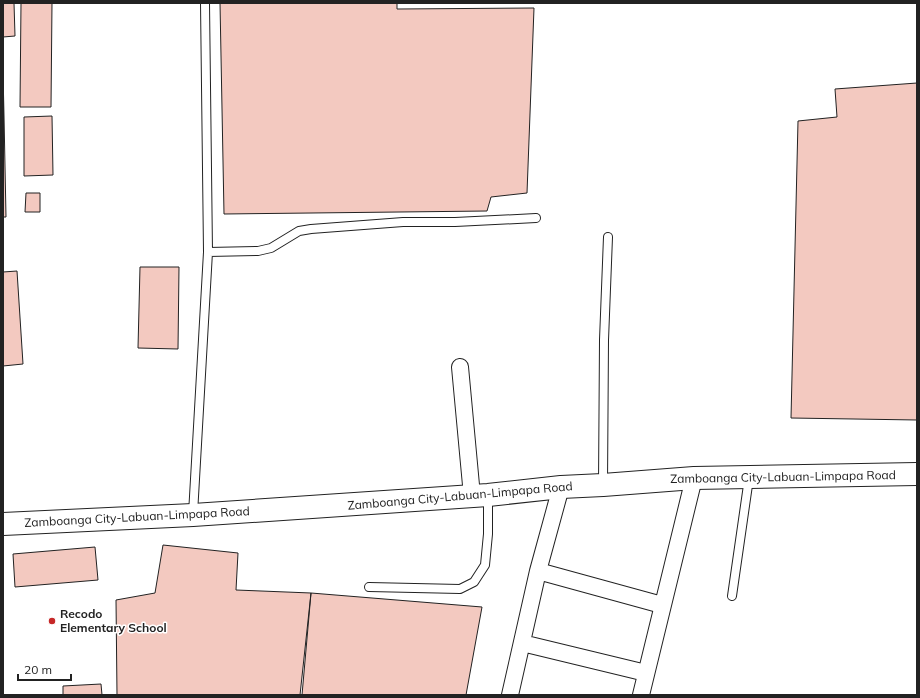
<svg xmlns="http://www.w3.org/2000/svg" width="920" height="698" font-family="Mulish,sans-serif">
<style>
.building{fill:#f3c9c0;stroke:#222}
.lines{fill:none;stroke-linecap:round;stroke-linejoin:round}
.lane-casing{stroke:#222;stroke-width:10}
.street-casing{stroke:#222;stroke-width:18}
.primary-casing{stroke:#222;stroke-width:24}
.lane{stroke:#fff;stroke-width:8}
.street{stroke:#fff;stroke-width:16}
.primary{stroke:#fff;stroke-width:22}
.poi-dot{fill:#c62828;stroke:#fff;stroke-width:1.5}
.labels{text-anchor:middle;stroke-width:3;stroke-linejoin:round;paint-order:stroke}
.street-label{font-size:12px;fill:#222;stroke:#fff}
.poi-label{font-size:12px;font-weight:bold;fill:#222;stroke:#fff;text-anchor:start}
</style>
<rect width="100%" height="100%" fill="#fff"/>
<path class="building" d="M3,3H14L15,36L3,37Z
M21,3H52L51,107H20Z
M220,3H397V9L534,8L527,193L491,197L487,211L224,214Z
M3,72L4,116H3Z
M917,83V420L791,418L798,121L837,117L835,89Z
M3,116H4L6,217H3Z
M52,116L53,175L24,176V117Z
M26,193H40V212H25Z
M140,267H179L178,349L138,348Z
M17,271L23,364L3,366V272Z
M163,545L238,553L236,590L311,593L300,695H117L116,600L155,593Z
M95,547L98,580L15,587L13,554Z
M311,593L482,607L466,695H302Z
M101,684L102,695H63V686Z"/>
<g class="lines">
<g class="lane-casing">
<path id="lane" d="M208,252L258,251L271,248L299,231L311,229L403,222H455L536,218
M603,484L604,340L608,237
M193,514L208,252L205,3
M369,587L460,589L474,582L485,565L488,534V496
M732,596L749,478"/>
</g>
<g class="street-casing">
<path id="street" d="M460,367L472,496
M538,571L662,605
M522,643L646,673
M510,695L538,571L561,487
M641,695L694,478"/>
</g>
<g class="primary-casing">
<path id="primary" d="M3,524L193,515L488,495L561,487L603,485L694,478L917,474"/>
</g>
<use href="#lane" class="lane"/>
<use href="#street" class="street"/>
<use href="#primary" class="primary"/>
</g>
<circle class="poi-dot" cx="52" cy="621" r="4"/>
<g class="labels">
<g class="street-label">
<text transform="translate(783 477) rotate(-1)" y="4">Zamboanga City-Labuan-Limpapa Road</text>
<text transform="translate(460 496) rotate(-5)" y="4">Zamboanga City-Labuan-Limpapa Road</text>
<text transform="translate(137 517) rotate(-3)" y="4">Zamboanga City-Labuan-Limpapa Road</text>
</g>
<g class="poi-label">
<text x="60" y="618">Recodo<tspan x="60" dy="14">Elementary School</tspan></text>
</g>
</g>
<rect width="920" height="698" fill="none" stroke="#222222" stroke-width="8"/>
<path d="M18 674v6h53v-6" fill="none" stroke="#222222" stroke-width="2"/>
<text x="24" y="674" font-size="12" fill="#222222" stroke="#ffffff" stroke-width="3" paint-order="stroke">20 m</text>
</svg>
